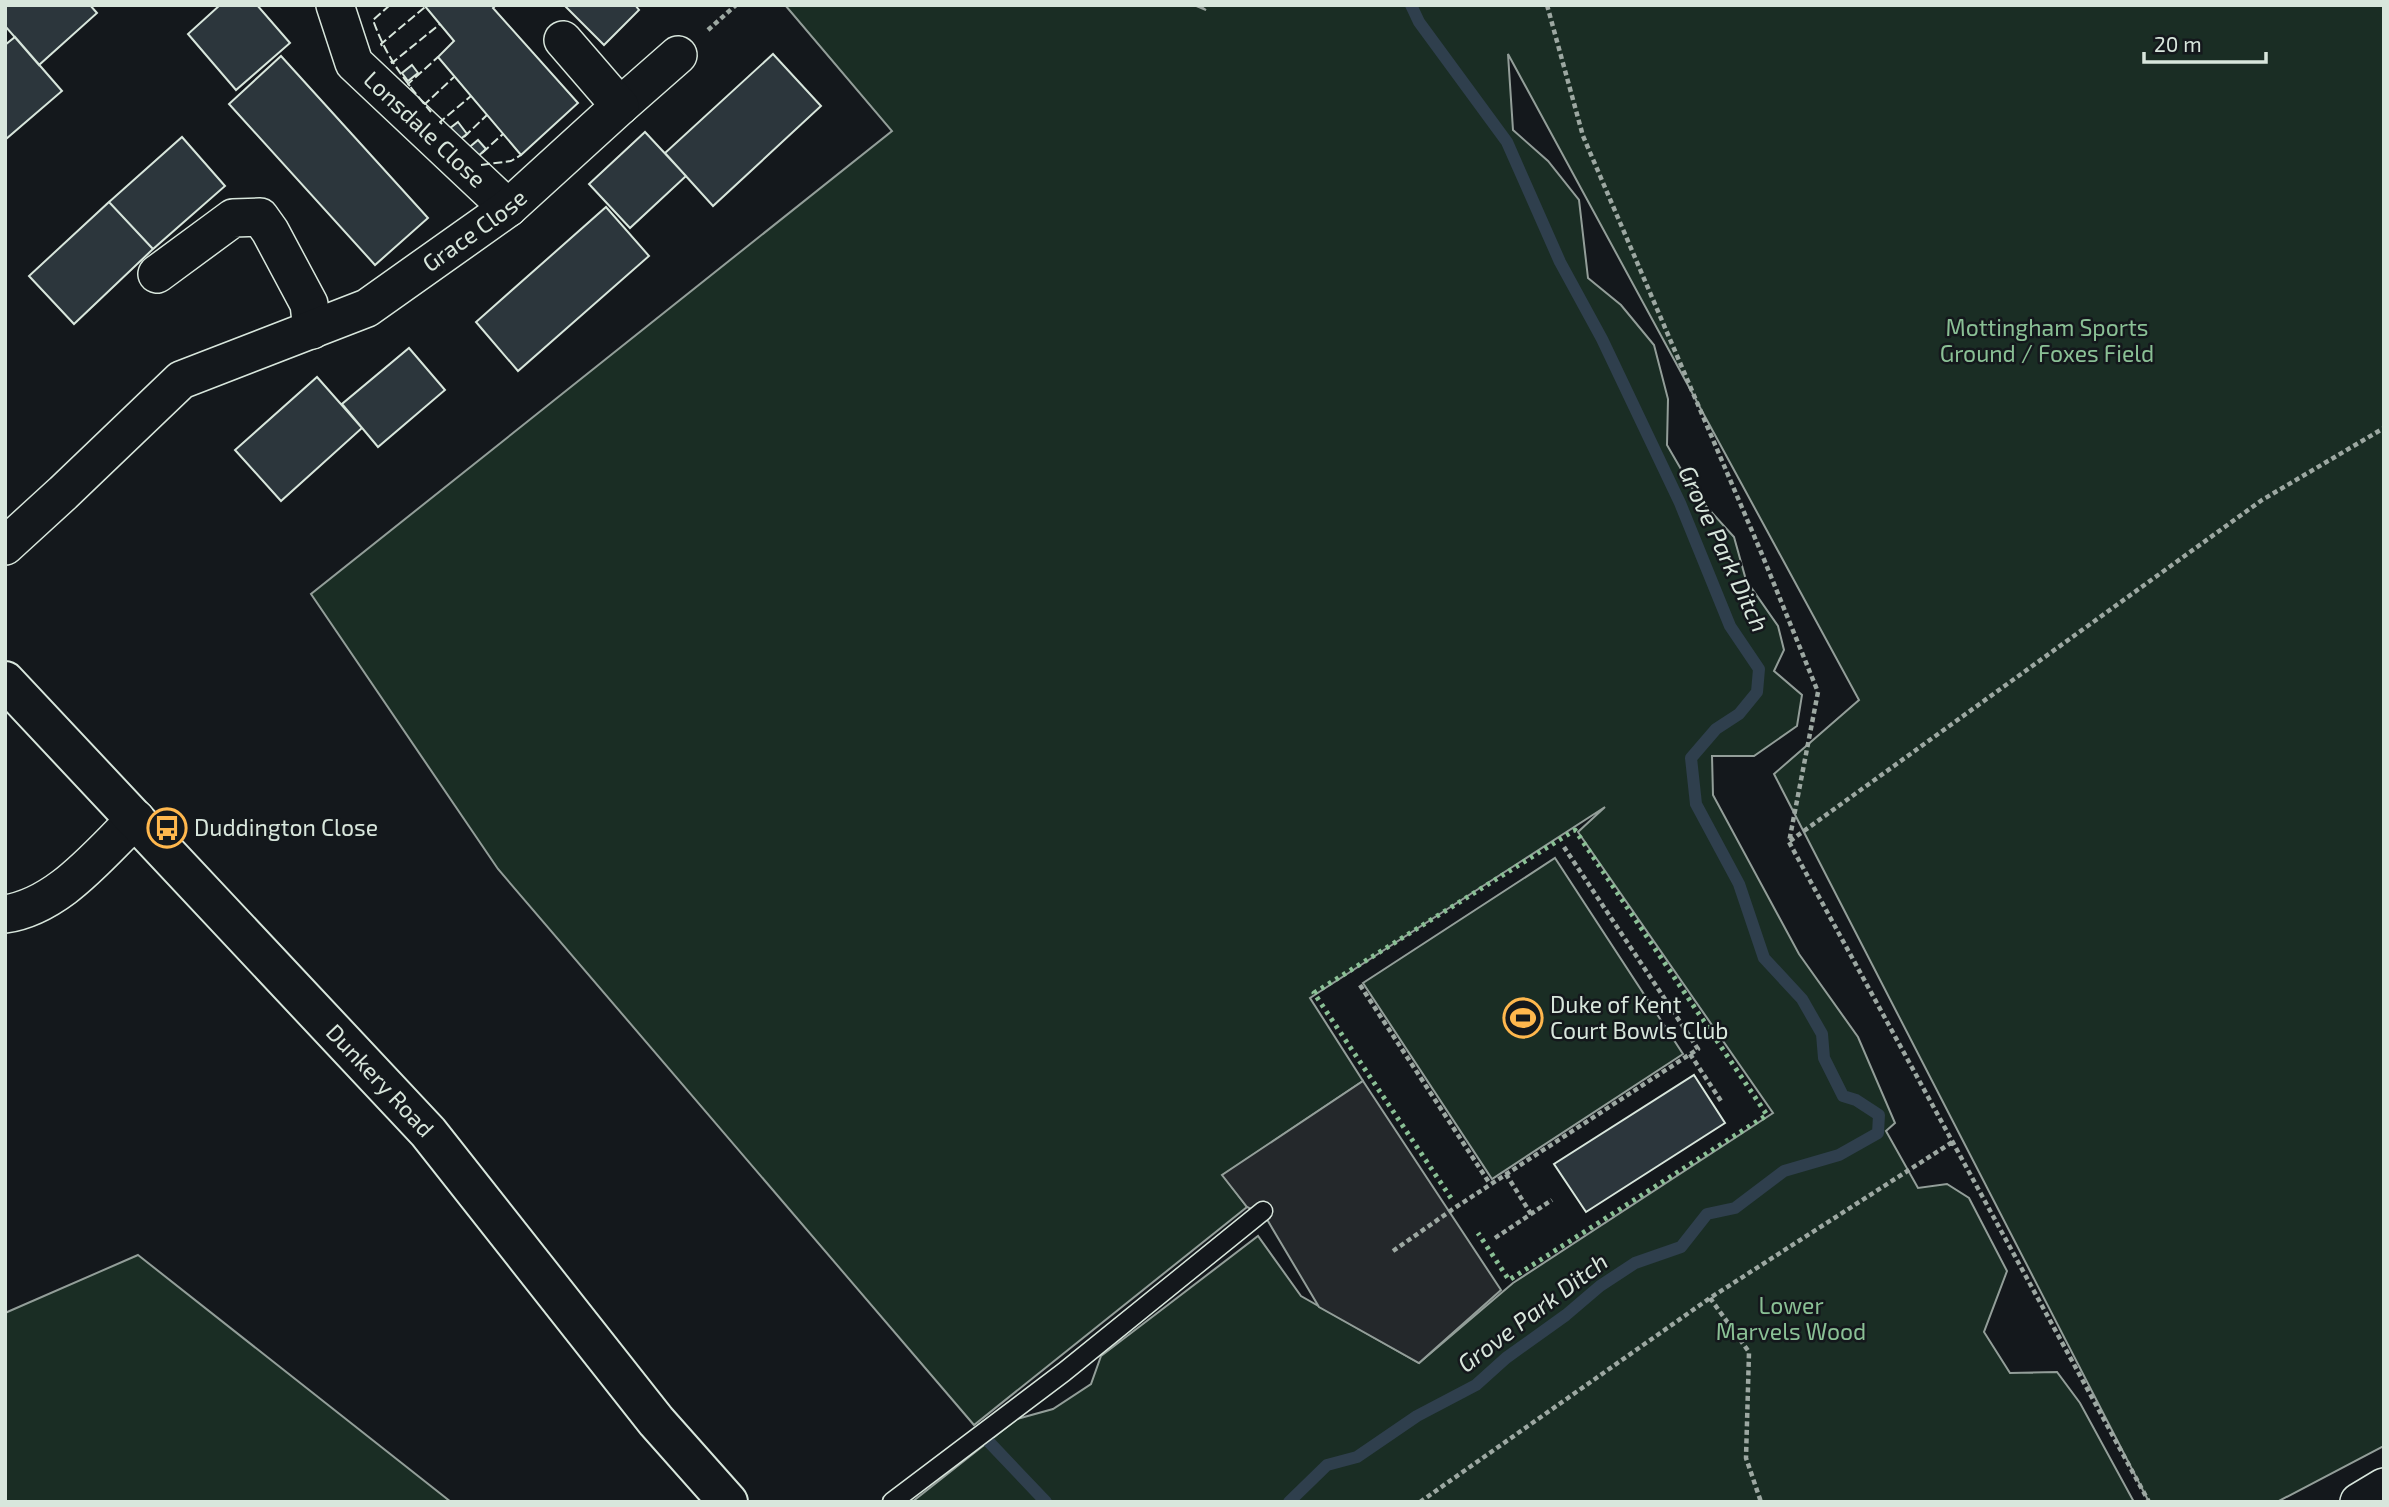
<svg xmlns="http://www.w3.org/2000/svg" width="2389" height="1507" font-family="'Exo 2',sans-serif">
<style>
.green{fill:#1a2d24;stroke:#939e99;stroke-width:2}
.parking{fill:#24282b;stroke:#939e99;stroke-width:2}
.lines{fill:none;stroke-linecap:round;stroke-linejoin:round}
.stream{stroke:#2f3f4d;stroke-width:12}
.building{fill:#2c363c;stroke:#d8e6dc;stroke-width:2}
.lane-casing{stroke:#d8e6dc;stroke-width:21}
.street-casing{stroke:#d8e6dc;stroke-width:40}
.secondary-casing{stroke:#d8e6dc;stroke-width:42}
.path{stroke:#9da8a2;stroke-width:4.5;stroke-dasharray:5 3.5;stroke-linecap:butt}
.lane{stroke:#14181c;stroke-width:18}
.street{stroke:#14181c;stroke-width:37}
.secondary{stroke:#14181c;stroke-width:38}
.hedge{stroke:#8ac095;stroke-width:5;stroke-dasharray:3.5 5;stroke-linecap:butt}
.fence{stroke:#d8e6dc;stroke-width:2;stroke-dasharray:9 3.5;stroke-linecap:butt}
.labels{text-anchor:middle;stroke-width:5;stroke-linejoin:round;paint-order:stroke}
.street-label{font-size:23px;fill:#d8e6dc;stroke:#14181c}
.park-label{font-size:23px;fill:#8ac095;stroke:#14181c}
.poi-label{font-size:23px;fill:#d8e6dc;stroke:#14181c;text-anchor:start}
.water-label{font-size:24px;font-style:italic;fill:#d8e6dc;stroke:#14181c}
</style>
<rect width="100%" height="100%" fill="#14181c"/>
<path class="green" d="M785,5H1194L1206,10L1199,5H2384V1446L2277,1502H2149L1774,774L1859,700L1508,54L1513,130L1548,161L1579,200L1588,278L1621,305L1654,345L1668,399L1667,445L1696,495L1734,537L1746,580L1778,626L1784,650L1774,671L1802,695L1797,726L1754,756H1712L1713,795L1799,954L1858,1037L1895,1123L1886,1131L1918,1188L1947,1184L1969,1198L2007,1271L1984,1332L2010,1373L2057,1372L2080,1403L2134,1502H912L1017,1419L1053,1409L1091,1384L1101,1356L1258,1236L1301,1296L1419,1363L1513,1283L1773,1113L1578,832L1605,807L1310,998L1363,1081L1223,1175L1247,1207L974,1425L498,869L311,594L892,131Z
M1555,858L1683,1054L1492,1179L1363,983Z
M138,1255L451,1502H5V1313Z"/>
<path class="parking" d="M1363,1081L1501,1290L1419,1363L1319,1307L1265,1216L1247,1207L1222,1175Z"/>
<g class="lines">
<path class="stream" d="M989,1442L1046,1502
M1289,1502L1327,1465L1357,1457L1417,1416L1476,1385L1506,1358L1566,1315L1600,1286L1635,1263L1681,1247L1707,1214L1735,1208L1784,1171L1839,1155L1878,1133L1879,1115L1856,1100L1843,1096L1824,1058L1822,1034L1802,999L1764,958L1739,884L1696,804L1691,758L1716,729L1739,714L1757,692L1759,669L1730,626L1680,503L1602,339L1560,262L1507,142L1419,22L1411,5"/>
</g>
<path class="building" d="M8,5H90L97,13L39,65L5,26V7Z
M220,5H257L290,43L236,90L188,34Z
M424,5H496L493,8L578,103L521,155L438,57L454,41Z
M564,5H635L639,10L604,45Z
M15,37L62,91L6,139L5,45Z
M773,54L821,106L713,206L665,153Z
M281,56L428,218L375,265L229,104Z
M412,65L418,73L408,81L402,73Z
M458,122L467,134L459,140L449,129Z
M645,132L686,176L630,228L589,184Z
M182,137L225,186L153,249L109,202Z
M478,140L486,149L475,159L466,150Z
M109,202L153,249L74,324L29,276Z
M606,207L649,256L518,371L476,322Z
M409,348L445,390L378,447L342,404Z
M317,377L362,428L281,501L235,450Z
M1694,1075L1725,1123L1586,1212L1554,1164Z"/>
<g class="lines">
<g class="lane-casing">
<path id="lane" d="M892,1502L1064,1372L1263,1211"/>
</g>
<g class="street-casing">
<g id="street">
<path id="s1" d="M335,5L354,63L508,208"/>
<path d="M620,106L678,55"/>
<path d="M157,274L233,218L260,217L270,231L309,304L312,330"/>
<path id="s2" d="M5,546L63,493L181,380L367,308L508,208L620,106L563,40"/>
<path d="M5,914C59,906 98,855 136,819"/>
<path d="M2359,1502L2384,1487"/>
</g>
</g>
<g class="secondary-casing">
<g id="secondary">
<path id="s3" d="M5,681L428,1132L656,1421L728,1502"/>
</g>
</g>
<path class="path" d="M1547,5L1583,136L1761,552L1818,692L1789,842L2149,1502
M708,30L736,5
M1790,841L2262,500L2384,428
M1360,985L1490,1184
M1690,1054L1721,1101
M1506,1174L1531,1214
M1495,1238L1552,1200
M1393,1251L1456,1207L1698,1049L1564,847
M1710,1298L1749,1352L1746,1458L1761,1502
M1420,1502L1710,1298L1954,1141"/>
<use href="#lane" class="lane"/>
<use href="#street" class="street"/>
<use href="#secondary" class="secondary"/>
<path class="hedge" d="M1451,1198L1314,993L1575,830L1767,1115L1509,1280L1478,1233"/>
<path class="fence" d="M390,5L373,20C387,59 405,81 431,112
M382,46L381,44L425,7
M391,61L392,63L440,24
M410,86L408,84L438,57
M423,102L425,104L454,77
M442,124L440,122L471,96
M464,137L487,115
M482,153L503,134
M481,165L511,161L521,155"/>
</g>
<defs>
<g id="bus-ring" transform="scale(2.0125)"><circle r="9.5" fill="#14181c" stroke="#ffb74d" stroke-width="1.5"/><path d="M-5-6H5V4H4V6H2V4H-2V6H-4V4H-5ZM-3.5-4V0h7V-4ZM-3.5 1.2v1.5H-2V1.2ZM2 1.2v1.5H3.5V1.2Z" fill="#ffb74d"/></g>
<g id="stadium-ring" transform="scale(2.0125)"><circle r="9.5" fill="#14181c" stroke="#ffb74d" stroke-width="1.5"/><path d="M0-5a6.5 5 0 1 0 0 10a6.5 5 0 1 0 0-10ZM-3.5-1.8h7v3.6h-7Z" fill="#ffb74d"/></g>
</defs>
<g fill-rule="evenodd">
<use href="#bus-ring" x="167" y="828"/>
<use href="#stadium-ring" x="1523" y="1018"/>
</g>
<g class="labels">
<g class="street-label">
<text dy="8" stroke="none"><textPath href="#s1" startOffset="158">Lonsdale Close</textPath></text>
<text dy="8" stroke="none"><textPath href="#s2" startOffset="574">Grace Close</textPath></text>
<text dy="8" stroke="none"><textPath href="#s3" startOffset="548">Dunkery Road</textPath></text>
</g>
<g class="park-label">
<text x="2047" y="336">Mottingham Sports<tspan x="2047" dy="26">Ground / Foxes Field</tspan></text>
<text x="1791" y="1314">Lower<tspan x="1791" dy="26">Marvels Wood</tspan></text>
</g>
<g class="poi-label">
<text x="194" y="836">Duddington Close</text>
<text x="1550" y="1013">Duke of Kent<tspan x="1550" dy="26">Court Bowls Club</tspan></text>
</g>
<g class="water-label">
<text transform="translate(1723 549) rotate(65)" y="8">Grove Park Ditch</text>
<text transform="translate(1533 1313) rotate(-37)" y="8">Grove Park Ditch</text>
</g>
</g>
<rect width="2389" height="1507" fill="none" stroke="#d8e6dc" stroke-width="14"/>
<path d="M2144 52v10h122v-10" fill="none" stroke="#d8e6dc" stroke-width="3.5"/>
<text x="2154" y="52" font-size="21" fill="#d8e6dc" stroke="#14181c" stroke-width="5" paint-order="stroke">20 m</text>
</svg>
